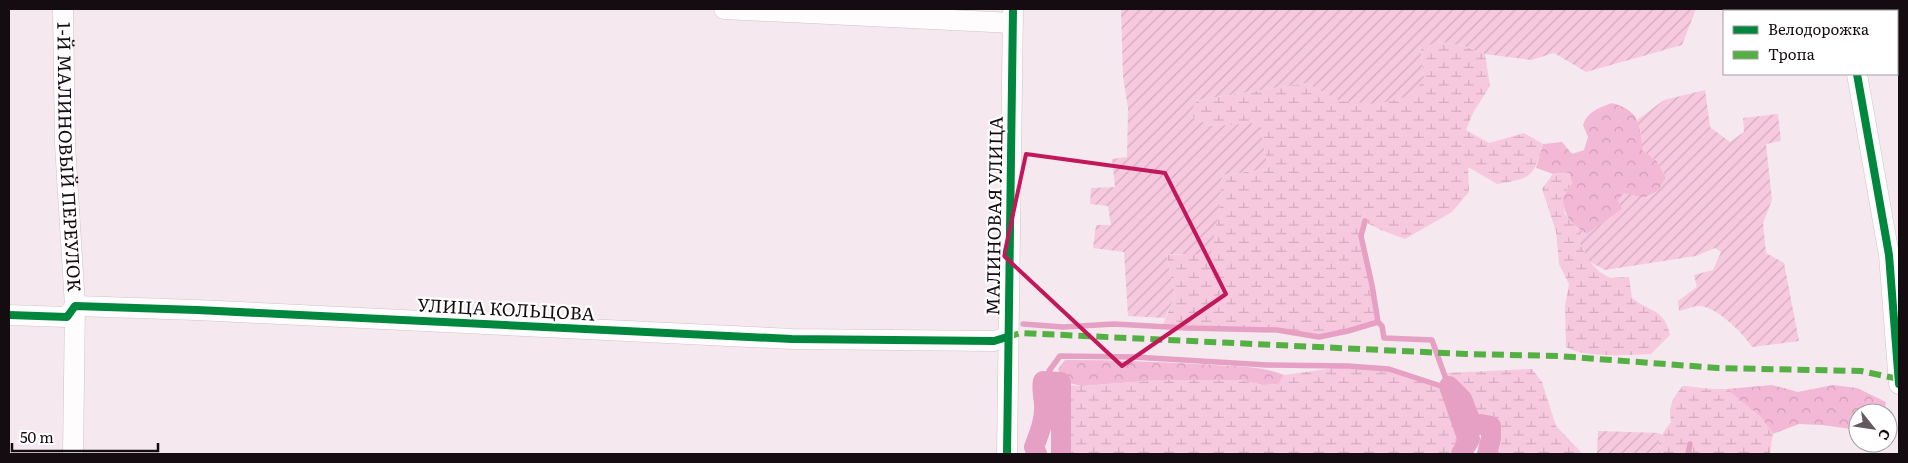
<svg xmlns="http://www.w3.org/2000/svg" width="1908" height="463" font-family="Literata,serif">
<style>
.forest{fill:url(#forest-crowns)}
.wetland{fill:url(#wetland-marsh)}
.garden{fill:url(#garden-furrows)}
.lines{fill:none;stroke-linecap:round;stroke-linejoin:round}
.stream{stroke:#e6a0c4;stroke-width:5.5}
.canal{stroke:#e6a0c4;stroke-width:20}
.minor-casing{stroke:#cec4c9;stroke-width:21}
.minor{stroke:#fefcfc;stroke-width:20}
.quiet{stroke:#55b044;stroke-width:6;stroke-dasharray:12 6;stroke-linecap:butt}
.cycleway-casing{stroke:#fff;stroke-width:11}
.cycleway{stroke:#00873e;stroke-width:8}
.marked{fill:none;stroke:#c2185b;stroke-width:4;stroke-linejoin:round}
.labels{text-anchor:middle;stroke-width:4.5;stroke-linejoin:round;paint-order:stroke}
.street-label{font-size:18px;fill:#140c10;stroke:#fff}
</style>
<defs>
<pattern id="forest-crowns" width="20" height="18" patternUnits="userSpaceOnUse" patternTransform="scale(1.25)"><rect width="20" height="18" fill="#f3b8d6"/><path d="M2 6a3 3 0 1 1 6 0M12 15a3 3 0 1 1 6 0" fill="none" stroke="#cf9db7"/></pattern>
<pattern id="wetland-marsh" width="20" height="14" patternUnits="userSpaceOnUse" patternTransform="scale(1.25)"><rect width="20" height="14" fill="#f7c9df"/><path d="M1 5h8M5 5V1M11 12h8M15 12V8" fill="none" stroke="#d3abbe"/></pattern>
<pattern id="garden-furrows" width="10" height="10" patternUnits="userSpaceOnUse" patternTransform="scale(1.25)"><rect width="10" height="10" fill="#f7c9df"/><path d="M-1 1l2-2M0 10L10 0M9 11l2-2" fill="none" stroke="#d3abbe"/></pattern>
</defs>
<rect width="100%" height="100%" fill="#f5e8ee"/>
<path class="forest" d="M1612,103C1640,111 1640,124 1643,150L1657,161L1666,178L1658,191L1623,209L1587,234C1569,223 1566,218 1562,198L1572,183L1569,172L1553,174L1536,168L1543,144L1562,142L1572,154L1584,150L1588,137L1583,125C1588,111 1599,108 1612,103Z
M1065,360C1115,360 1165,362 1215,365C1238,367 1263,366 1284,375L1279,384L1263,385L1239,380H1159L1082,386L1064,382L1058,369Z
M1772,385L1798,392L1833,385L1857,388L1886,402L1884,413H1858V430L1822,425L1799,424L1754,441L1662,435L1671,422C1669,405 1672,399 1683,386L1716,390Z"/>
<path class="wetland" d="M1441,42L1464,46L1485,54L1490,86L1473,113L1466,130L1489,143L1524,133L1543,144C1533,178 1532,178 1497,184L1468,167L1469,192L1452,212L1405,239L1381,230L1365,222L1361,236L1372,285L1378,322L1348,331L1319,337L1277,330L1162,327L1175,296L1166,254L1184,255L1219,212L1222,175L1268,169L1259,124L1211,126L1189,115L1197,100L1306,83L1340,101L1424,78L1420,46Z
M1569,172L1572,183L1562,198L1565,214L1576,227L1581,246L1590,262L1600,272L1610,278L1629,277L1632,298C1651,313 1664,308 1670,335L1651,354C1629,355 1583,358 1566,347L1565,306L1569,284L1559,264L1556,231L1542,189L1553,174Z
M1348,366L1389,369L1451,392L1466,435L1470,439L1461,454H1061V382L1069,385L1082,386L1159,380H1239L1263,385L1278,384L1284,375Z
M1532,369L1542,382L1556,426L1583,454H1487L1491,438V426L1481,424L1473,427L1462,399L1449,386L1444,373Z
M1683,386L1713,389H1727L1761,417L1773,433L1770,454H1661L1659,445V433L1662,435L1671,422C1669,405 1672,399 1683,386Z"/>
<path class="garden" d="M1121,9H1696L1682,45L1586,72L1554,53L1531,60L1485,54L1464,46L1441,42L1420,47L1424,78L1412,95L1378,104L1340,101L1306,83L1197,100L1189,115L1211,126L1259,123L1268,169L1222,175L1219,212L1210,255L1166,254L1175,296L1165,318L1128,316L1124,252L1093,248L1096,225H1111L1108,206L1090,204L1091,188L1115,187L1112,159L1127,157L1128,108L1123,77Z
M1705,90L1710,127L1730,142L1744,132L1743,118L1778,114L1781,141L1766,144L1772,200L1763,223L1766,253L1784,263L1799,341L1752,347C1743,333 1716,306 1699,306C1692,306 1685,310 1679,311L1678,301L1697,287L1694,275L1713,270L1721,252L1715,248L1696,256L1605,270L1590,262L1581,246L1576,227L1587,234L1622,209L1618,200L1624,193L1646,198L1658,191L1666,178L1657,161L1642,150L1641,132L1637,120L1664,100Z
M1598,431L1659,433V445L1661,454H1597Z"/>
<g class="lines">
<path class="stream" d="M1378,322L1382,326L1384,338L1432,340L1466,435L1470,439
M1023,324L1063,327L1114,324L1187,328L1277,330L1319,337L1348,331L1378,322L1372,285L1361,236L1365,221
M1048,390L1049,371L1060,356L1134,357L1267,365L1348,366L1389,369L1450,389
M1688,454L1690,444"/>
<path class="canal" d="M1037,454L1034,447C1039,434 1045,420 1044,405C1044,397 1041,389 1043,381L1061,382V454
M1461,454L1470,439L1466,435L1449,386L1462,399L1473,427L1481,424L1491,426V438L1487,454"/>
<g class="minor-casing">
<g id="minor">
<path id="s1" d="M63,9L65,144L75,306L73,454"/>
<path d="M724,9L1013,23"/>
<path d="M1844,9L1845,11"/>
<path d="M1857,74L1889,255L1899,384"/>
<path d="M9,315L67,317L75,306L197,310L792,339L994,341L1007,337"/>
<path d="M1007,454L1013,9"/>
</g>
</g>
<use href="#minor" class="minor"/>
<path class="quiet" d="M1007,337L1021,333L1466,354L1558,356L1718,368L1861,371L1899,379"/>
<g class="cycleway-casing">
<path id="cycleway" d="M1857,74L1889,255L1899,384
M9,315L67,317L75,306L197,310L792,339L994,341L1007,337
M1007,454L1013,9"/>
</g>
<use href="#cycleway" class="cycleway"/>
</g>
<path class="marked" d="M1026,154L1165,173L1226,294L1122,366L1004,256Z"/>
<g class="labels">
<g class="street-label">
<text dy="6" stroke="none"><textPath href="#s1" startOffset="148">1-Й МАЛИНОВЫЙ ПЕРЕУЛОК</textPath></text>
<text transform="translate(995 216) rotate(-89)" y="6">МАЛИНОВАЯ УЛИЦА</text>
<text transform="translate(506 310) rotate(3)" y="6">УЛИЦА КОЛЬЦОВА</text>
</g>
</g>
<rect width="1908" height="463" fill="none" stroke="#140c10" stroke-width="20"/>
<rect x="1723" y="10" width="175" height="65" fill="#ffffff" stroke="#a19e9f"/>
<rect x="1733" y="26" width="25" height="8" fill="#00873e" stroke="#a19e9f"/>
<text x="1768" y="35" font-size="15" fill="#140c10">Велодорожка</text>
<rect x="1733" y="51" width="25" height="8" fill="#55b044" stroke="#a19e9f"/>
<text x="1768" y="60" font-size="15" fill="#140c10">Тропа</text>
<g transform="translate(1873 428) rotate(120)"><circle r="24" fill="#ffffff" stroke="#a19e9f"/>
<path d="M0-4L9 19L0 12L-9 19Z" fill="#63595e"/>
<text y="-8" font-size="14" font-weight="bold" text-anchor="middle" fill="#140c10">С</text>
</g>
<path d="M12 443v8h146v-8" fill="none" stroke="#140c10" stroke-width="2.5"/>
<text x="20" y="443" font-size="15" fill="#140c10" stroke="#ffffff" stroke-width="4" paint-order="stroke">50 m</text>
</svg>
